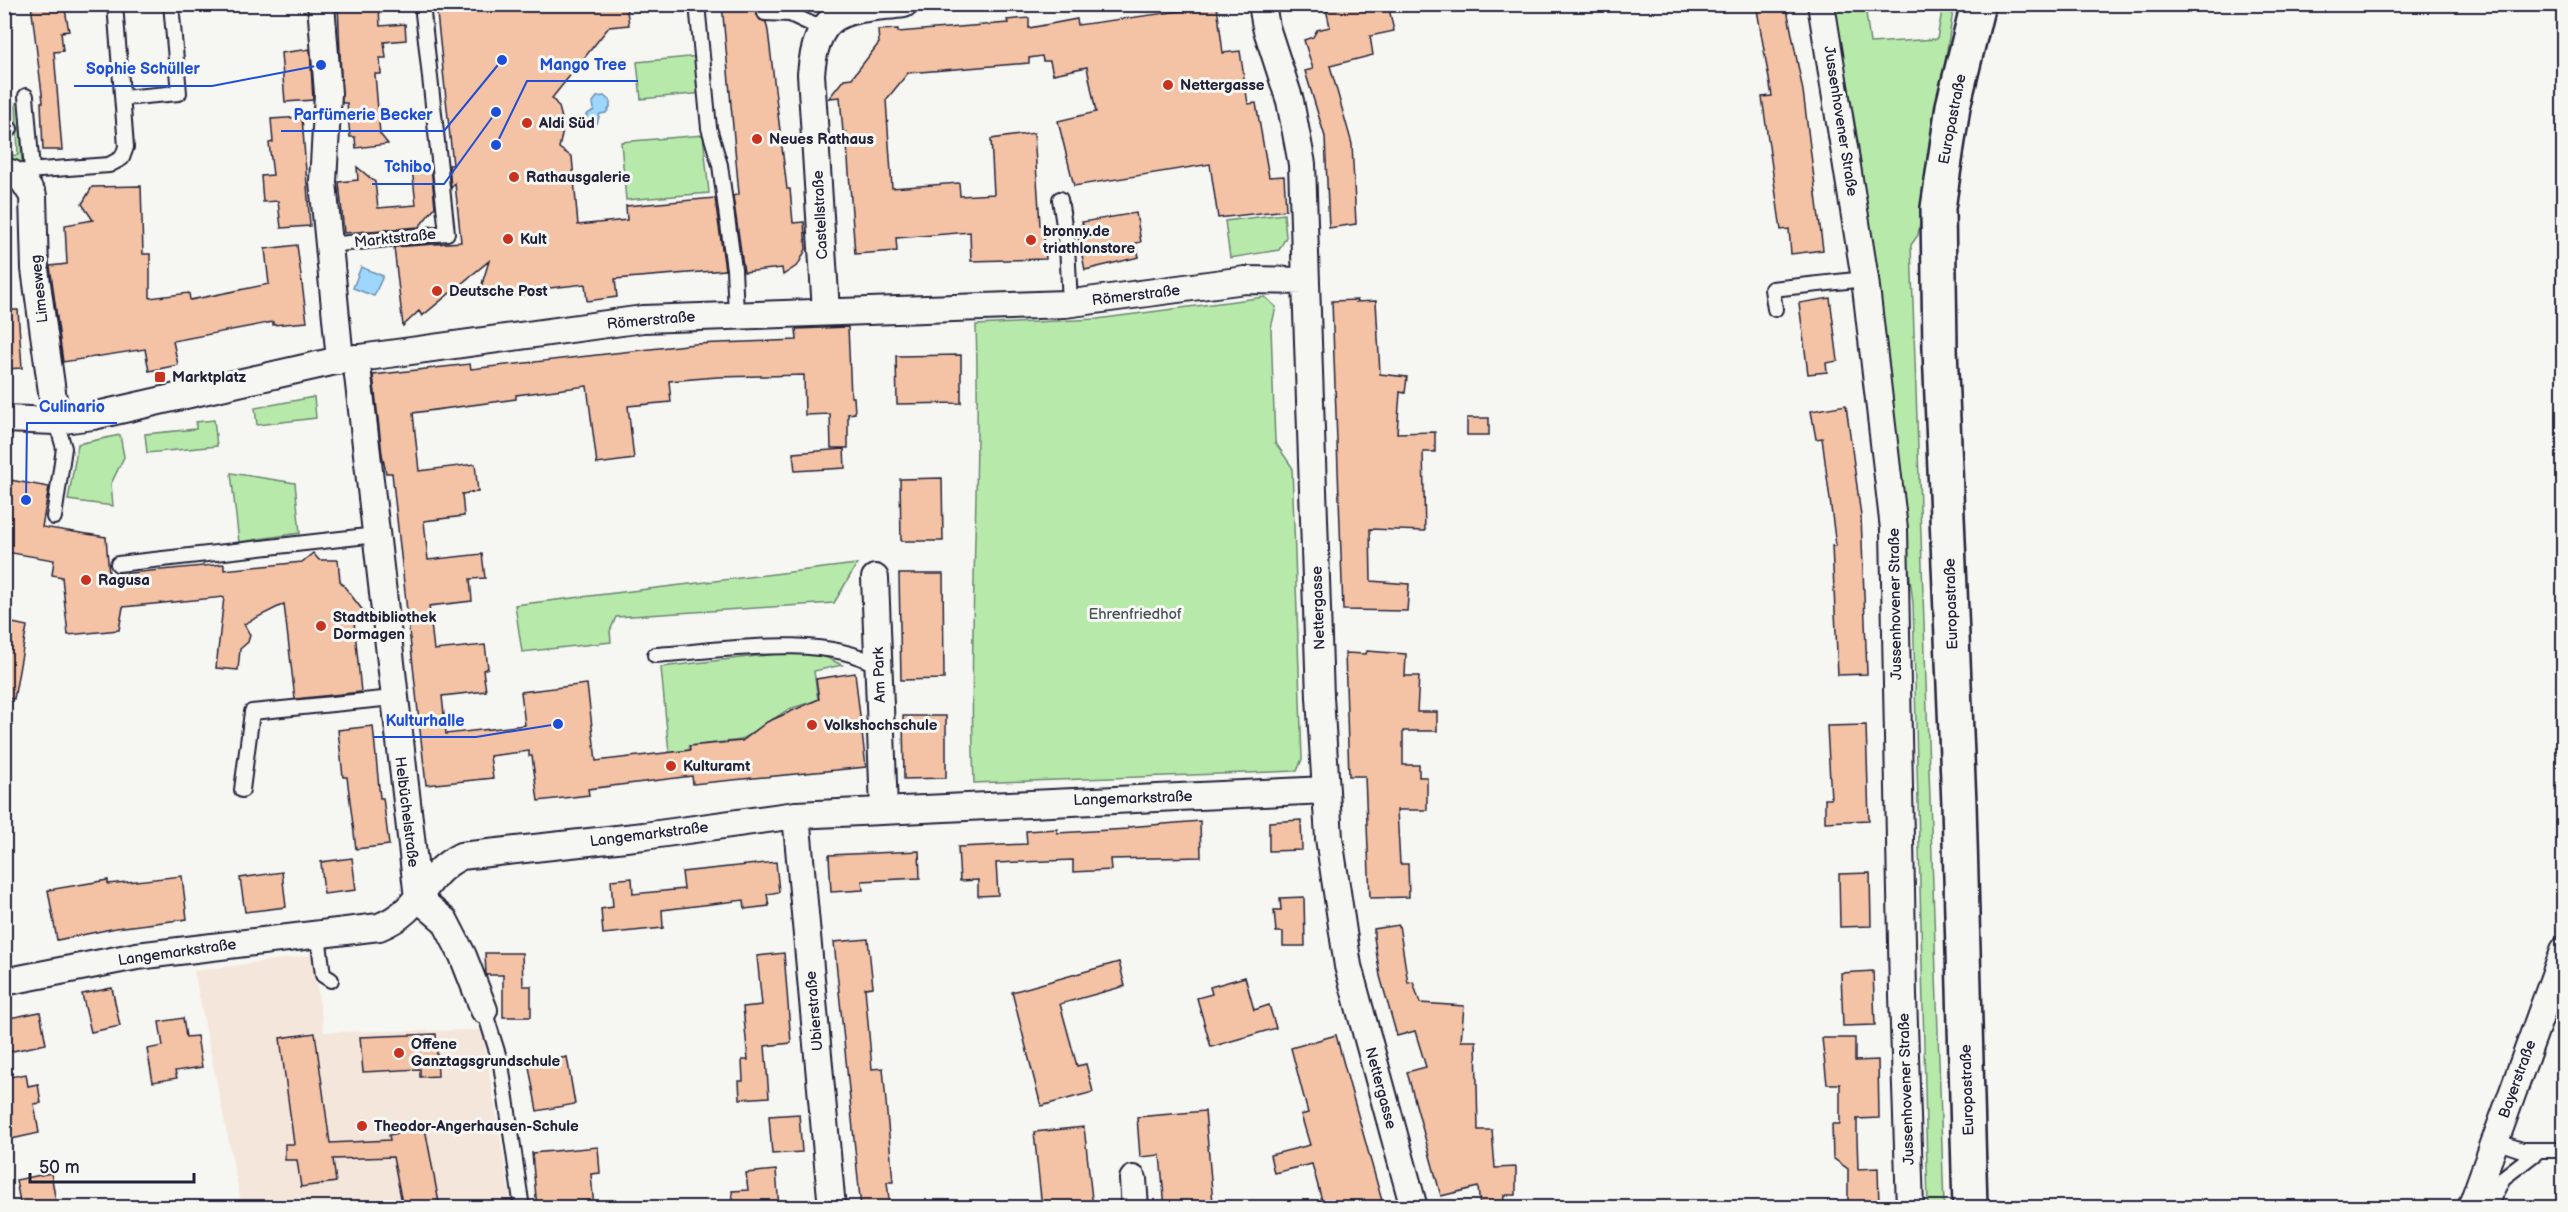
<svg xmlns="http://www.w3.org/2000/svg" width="2568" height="1212" font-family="'Balsamiq Sans',sans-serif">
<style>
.built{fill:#f5e6db}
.green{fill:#b7eaaa;stroke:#6c8672;stroke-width:1.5}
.water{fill:#9dd7fd;stroke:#6c8faf;stroke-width:1.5}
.building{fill:#f4c2a4;stroke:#22223b;stroke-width:1.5}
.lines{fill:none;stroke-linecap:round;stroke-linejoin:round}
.lane-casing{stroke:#22223b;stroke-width:18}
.street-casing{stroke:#22223b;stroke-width:30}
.secondary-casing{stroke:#22223b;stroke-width:38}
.lane{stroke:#f6f6f2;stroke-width:14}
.street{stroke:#f6f6f2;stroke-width:26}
.secondary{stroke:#f6f6f2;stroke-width:33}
.poi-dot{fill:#c8321e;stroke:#f6f6f2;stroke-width:2}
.labels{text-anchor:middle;stroke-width:6;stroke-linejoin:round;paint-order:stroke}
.poi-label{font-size:15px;font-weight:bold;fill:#22223b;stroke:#f6f6f2;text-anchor:start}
.street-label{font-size:15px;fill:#22223b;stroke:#f6f6f2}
.park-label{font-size:15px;fill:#475457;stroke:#f6f6f2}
.leader{fill:none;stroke:#1d4ed8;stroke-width:2}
.callout-dot{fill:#1d4ed8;stroke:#f6f6f2;stroke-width:2}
.callout-label{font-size:16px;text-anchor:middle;font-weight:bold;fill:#1d4ed8;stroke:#f6f6f2;stroke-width:6;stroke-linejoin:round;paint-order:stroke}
</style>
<rect width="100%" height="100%" fill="#f6f6f2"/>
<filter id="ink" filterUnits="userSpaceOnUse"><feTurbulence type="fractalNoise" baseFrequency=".0167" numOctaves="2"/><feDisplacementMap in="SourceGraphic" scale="12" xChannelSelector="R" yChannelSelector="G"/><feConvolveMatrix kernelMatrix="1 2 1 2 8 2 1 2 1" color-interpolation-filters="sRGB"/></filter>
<g filter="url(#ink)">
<path class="built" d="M312,955L324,1032L482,1030L512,1207H242L194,971Z"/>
<path class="green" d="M1834,5H1865L1870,43L1937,39L1943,5H1954L1918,235L1911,245L1944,1207H1928L1913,603L1858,141Z
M700,56L703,93L641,99L637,62Z
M16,103L19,104L22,162L5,163V156L18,155Z
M703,135L709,193L626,200L621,142Z
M1284,214L1286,237L1279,250L1230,258L1225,221Z
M1265,297L1276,307L1271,328L1275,442L1292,467L1302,759L1297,771L974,783C968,631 981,478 976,325L1097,319Z
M314,397L316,418L257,425L255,408Z
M214,420L217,446L147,453L145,434L196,429V422Z
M120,435L124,457L111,484L113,506L68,500L78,444Z
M231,473L295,483L300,533L239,542Z
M857,564L834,603L616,617L610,631L611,642L522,652L515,605Z
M803,651L815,652L842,665L814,671L818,700L789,709L741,740L690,746V750L669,753L661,667Z"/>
<path class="water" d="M604,96L610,101V107L606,113L600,114L597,123L591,124L586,121V115L594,110L593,102L597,97Z
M361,267L383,276L374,296L353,288Z"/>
<path class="building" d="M31,4H64L69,31L61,32L63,51L54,52L62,150H43L41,102H43Z
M338,4H368L369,9L379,8L380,26L405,24L406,40L384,42L386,58H380L381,74H375L380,134L388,144L356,148L355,137H350L347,103H342Z
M436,4H626L629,25L609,27L552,98L559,107L564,126L559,148L572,157L578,225L627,220L626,206L715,198L725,270L615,279L617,297L587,301L585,284L532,290V294L484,298V294H479L489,261L422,316L419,311L403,326L394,247L461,242L455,183L451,188L449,165H453Z
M722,4H763L756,13L760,20L766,22L768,31L787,189H790L793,223L804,222L806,249L798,265L783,275L782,268L744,272L733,196L739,194Z
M1325,4H1388L1394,31L1370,36L1373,55L1330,66L1352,144L1356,224L1329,228L1325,137L1305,71L1313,69L1304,40L1313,37L1317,30L1330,27Z
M1756,4H1786L1803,91L1823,250L1791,254L1789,229L1781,230L1762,97L1772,96Z
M1217,6L1223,53L1240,51L1248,104L1256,103L1269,177L1284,176L1286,210L1218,218L1210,164L1074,186L1058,121L1096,112L1087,67L1053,74L1050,61H1043L1042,56L1029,58V63L908,73L886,100L892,188L959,183L960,196L994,194L991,139L1034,133L1040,225H1043L1046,259L971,261L970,232L896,238L897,251L855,254L846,132H843L840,97L829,98L844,79L852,78L879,43L878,30L898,29V32L1008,23L1007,20L1029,18V28L1077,19L1078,25Z
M310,49L313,100L285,102L281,53Z
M302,117L310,226L281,228L278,201L263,202L261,176L273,175L269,143L273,142L271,119Z
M431,166L435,207L419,227L344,233L339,182L358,180L357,167L375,182L378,208L416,205L412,168Z
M141,186L143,254H150V298L189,293L190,300L269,284L265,249L297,245L307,322L273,325V322L173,341L178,365L149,371L145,349L63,362L50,266L67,264L65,225L93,220L82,204L92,187Z
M1136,213L1141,242L1136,243L1139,257L1085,270L1076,226L1083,225L1082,222Z
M1830,298L1838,361L1826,363L1827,372L1808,374L1799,303Z
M1357,300L1356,302L1376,301L1380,374L1407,377L1405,393L1400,392L1397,433L1435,432V452H1423L1425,531L1370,529L1371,581L1409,584L1407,611L1343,610L1332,301Z
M4,310H18L22,368L4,369Z
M848,327L851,397H854L855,413L848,414V448H831L830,414L805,415L804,375L717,377L669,381L671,402L628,406L634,459L597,464L587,386L516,395V399L413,413L419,471L475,464L478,492L462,494L464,516L424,521L428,560L482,554L485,578L470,579L472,601L429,606L434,650L485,645L488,668L483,670L486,691L442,696L446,734L525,725L521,692L587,684L596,761L690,750L689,746L742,741L767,722L819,699L816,679L855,673L866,767L693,784L692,776L588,789L589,795L538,801L532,756H529V751L490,756L493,778L426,785L392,473H386L382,454L373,375L470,364L471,369L695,344L797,340L796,329Z
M961,355V403L897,404L896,356Z
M1846,405L1861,516L1867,674L1838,675L1832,546H1836L1822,438L1816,439L1811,411Z
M1467,418H1489V435H1467Z
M844,449L845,468L795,471L793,453Z
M942,478L943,541H901L900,479Z
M10,480L49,487L42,527L106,537L109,575L224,564V570L302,562L313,553L319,560H338L340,581L364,612L354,621L361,692L295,699L284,604L244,624L250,635L248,642L240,649L238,670L216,668L224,597L123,607L119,630L68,635L62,577L52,575L54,560L6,552L10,530L4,529V511Z
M899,574H943L944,679L901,680Z
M8,622L27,626L14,699L4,698V642Z
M1367,651L1406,654L1405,676H1419L1417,712H1437V731H1403V765H1419V777H1427V810H1397L1400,864H1408L1409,897L1370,898L1365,776H1349L1345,653L1366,654Z
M903,716H946V778L904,779Z
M1866,725L1869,820L1825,822V799H1831L1827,726Z
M373,726L380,798H383L389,845L356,849L347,777H343L338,730Z
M1301,820L1302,850L1269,851V822Z
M1200,821L1201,857L1110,859L1111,870L1073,872V860L996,863L998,895L978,896V880L960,881L958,847L1027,844L1026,831L1057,829V833L1128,829V827Z
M919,851L920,878L862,881L863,890L831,892L829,855Z
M352,858L356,890L324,894L321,862Z
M776,862L779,892L767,894L769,906L745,909L744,900L662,910L663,928L603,934L601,909L613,907L611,880L632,878L633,894L684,889L682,872Z
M282,872L286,907L245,912L240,878Z
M1870,873L1871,926L1840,927L1839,874Z
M182,876L187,919L116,928L57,940L48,890L108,880V884Z
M1304,897L1305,946H1283V932H1276L1274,910H1281L1280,898Z
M1399,925L1408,983L1413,982L1420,1003L1464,1006L1461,1041H1476L1478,1130H1492L1495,1168L1516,1167V1195H1504L1503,1208H1480L1478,1187L1441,1196L1407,1072L1426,1067L1415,1031L1397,1036L1380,976L1374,937V929Z
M868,939L873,987L865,988L872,1069L883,1068L893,1182H887L890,1208H861L834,942Z
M485,953H522L523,986H531V1017H503V975H486Z
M784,953L791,1043L765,1046L769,1097L740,1099L739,1081H743L742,1060H748L743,1007L762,1005L757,956Z
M1119,962L1125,986L1060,1004L1077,1066L1086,1064L1093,1092L1041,1106L1012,992Z
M1873,971L1875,1025L1843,1026L1841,973Z
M1245,977L1254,1010L1269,1005L1276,1028L1211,1047L1197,998L1212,994L1210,987Z
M112,988L120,1026L91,1032L82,994Z
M40,1012L46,1044L8,1052L4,1019Z
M183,1018L186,1037L197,1036L202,1067L175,1071L177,1078L153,1082L147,1049L163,1046L159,1022Z
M315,1033L330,1143L390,1140L389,1135L425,1128L440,1208H403L393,1157L333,1159L336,1182L301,1187L297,1160H285V1144H294L280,1038Z
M436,1034L438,1076L420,1077V1069L363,1072L360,1037Z
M1336,1035L1349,1083L1384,1208H1352L1351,1202L1324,1208L1312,1164L1274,1173L1270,1155L1310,1145L1301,1115L1308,1113L1291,1048Z
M1822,1038H1855V1061L1878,1060L1879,1118L1857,1119V1138L1858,1169L1878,1168L1879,1208H1848V1169L1833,1158L1832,1124H1840V1084H1827Z
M546,1057L547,1061L567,1057L575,1104L537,1111L528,1061Z
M26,1074L28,1086L38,1084L41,1103L34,1104L39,1133L7,1140L4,1078Z
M1205,1111L1213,1203L1165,1207L1160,1155L1140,1157L1137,1117Z
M799,1114L802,1152L772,1154L769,1116Z
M1084,1127L1093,1208H1042L1034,1132Z
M598,1147L600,1173L591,1174L594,1208H537L532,1153Z
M776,1170L779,1208H734L732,1191L748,1190L746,1173Z
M51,1173L57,1208H21L16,1180Z"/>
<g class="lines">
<g class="lane-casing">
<path id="lane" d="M697,4L709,128L720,165L734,269L736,314
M765,13L790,14L822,29
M26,96L32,171
M123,98L179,93L171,4
M4,129H10
M13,172L109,165L122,158L126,147L115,4
M1060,199L1067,245L1070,303
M329,245L447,233L422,4
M1775,309L1772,289L1865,279
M54,517L64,448L56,421
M118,564L376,535
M655,655C719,651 824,632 878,666
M242,790L252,712L393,698
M318,935L323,975L331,980
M484,1010L501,1064L522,1208
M2495,1141L2522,1150H2564
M2488,1208L2503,1178L2538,1151"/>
</g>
<g class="street-casing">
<path id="street" d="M321,4L328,93L323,182L340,360
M1262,4L1266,27L1290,101L1302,164L1320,697L1329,838L1348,966L1414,1208
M1821,4L1865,279L1894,529L1903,995L1910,1208
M4,173H11L23,180L33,196L35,269L56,421
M826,311L811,74C817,6 846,11 904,4
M356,358L418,898L445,921L463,956L484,1010
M4,419L56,421L93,416L331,362L643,319L1065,304L1245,280L1305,281
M875,578L884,809
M796,815L832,1208
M4,982L137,956L379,927C423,910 422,875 461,856L644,836L796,815L1326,790
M1133,1179L1135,1208
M2471,1208L2564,950"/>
</g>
<g class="secondary-casing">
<path id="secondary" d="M1970,1208L1959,804L1940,349L1938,208L1953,106L1978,4"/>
</g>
<use href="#lane" class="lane"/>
<use href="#street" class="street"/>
<use href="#secondary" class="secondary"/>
</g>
</g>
<g class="poi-dot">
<circle cx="1168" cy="85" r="6"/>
<circle cx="527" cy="123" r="6"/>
<circle cx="757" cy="139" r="6"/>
<circle cx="514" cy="177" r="6"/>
<circle cx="508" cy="239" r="6"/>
<circle cx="1031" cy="240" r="6"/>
<circle cx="437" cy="291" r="6"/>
<rect x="154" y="371" width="12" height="12" rx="3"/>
<circle cx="86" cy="580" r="6"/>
<circle cx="321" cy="626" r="6"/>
<circle cx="812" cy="725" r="6"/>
<circle cx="671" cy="766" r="6"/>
<circle cx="399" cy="1053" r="6"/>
<circle cx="362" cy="1126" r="6"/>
</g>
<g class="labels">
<g class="poi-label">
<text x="1180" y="90">Nettergasse</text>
<text x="539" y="128">Aldi Süd</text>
<text x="769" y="144">Neues Rathaus</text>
<text x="526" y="182">Rathausgalerie</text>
<text x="1043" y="236">bronny.de<tspan x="1043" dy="17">triathlonstore</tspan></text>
<text x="520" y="244">Kult</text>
<text x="449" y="296">Deutsche Post</text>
<text x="172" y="382">Marktplatz</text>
<text x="98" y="585">Ragusa</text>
<text x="333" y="622">Stadtbibliothek<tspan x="333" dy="17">Dormagen</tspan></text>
<text x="824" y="730">Volkshochschule</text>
<text x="683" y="771">Kulturamt</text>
<text x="411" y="1049">Offene<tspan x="411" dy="17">Ganztagsgrundschule</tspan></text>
<text x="374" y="1131">Theodor-Angerhausen-Schule</text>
</g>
<g class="street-label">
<text transform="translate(1952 119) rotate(-79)" y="5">Europastraße</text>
<text transform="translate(1841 121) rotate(81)" y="5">Jussenhovener Straße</text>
<text transform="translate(820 215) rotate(-93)" y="5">Castellstraße</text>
<text transform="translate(395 238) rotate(-6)" y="5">Marktstraße</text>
<text transform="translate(39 289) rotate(-96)" y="5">Limesweg</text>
<text transform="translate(1136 295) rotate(-7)" y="5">Römerstraße</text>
<text transform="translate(651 320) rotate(-5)" y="5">Römerstraße</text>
<text transform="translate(1895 604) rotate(-91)" y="5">Jussenhovener Straße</text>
<text transform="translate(1951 604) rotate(-92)" y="5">Europastraße</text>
<text transform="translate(1318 608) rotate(-92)" y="5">Nettergasse</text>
<text transform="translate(879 675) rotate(-92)" y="5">Am Park</text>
<text transform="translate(1133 798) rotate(-2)" y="5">Langemarkstraße</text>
<text transform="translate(407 812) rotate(83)" y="5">Helbüchelstraße</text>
<text transform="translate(649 834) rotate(-7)" y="5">Langemarkstraße</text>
<text transform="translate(177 952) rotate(-8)" y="5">Langemarkstraße</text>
<text transform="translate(814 1011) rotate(-95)" y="5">Ubierstraße</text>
<text transform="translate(2517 1079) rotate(-70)" y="5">Bayerstraße</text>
<text transform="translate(1381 1088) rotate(75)" y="5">Nettergasse</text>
<text transform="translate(1906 1089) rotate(-92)" y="5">Jussenhovener Straße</text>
<text transform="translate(1967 1090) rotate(-92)" y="5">Europastraße</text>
</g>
<g class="park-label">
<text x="1135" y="619">Ehrenfriedhof</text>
</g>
</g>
<path class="leader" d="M496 145L527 81H638M321 65L212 86H74M502 60L444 131H281M496 112L444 184H372M26 500L27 423H117M558 724L476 737H373"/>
<g class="callout-dot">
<circle cx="496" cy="145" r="6"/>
<circle cx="321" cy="65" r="6"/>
<circle cx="502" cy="60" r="6"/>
<circle cx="496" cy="112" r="6"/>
<circle cx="26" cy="500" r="6"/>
<circle cx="558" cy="724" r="6"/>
</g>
<g class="callout-label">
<text x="583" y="70">Mango Tree</text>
<text x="143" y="74">Sophie Schüller</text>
<text x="363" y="120">Parfümerie Becker</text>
<text x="408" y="172">Tchibo</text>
<text x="72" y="412">Culinario</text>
<text x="425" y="726">Kulturhalle</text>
</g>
<rect width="2568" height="1212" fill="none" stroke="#f6f6f2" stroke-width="24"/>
<rect x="12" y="12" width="2544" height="1188" fill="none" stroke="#22223b" stroke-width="2" filter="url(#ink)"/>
<path d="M30 1173v9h164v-9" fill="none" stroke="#22223b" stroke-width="3"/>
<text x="39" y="1173" font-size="18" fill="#22223b" stroke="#f6f6f2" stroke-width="4.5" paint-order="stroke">50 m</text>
</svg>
